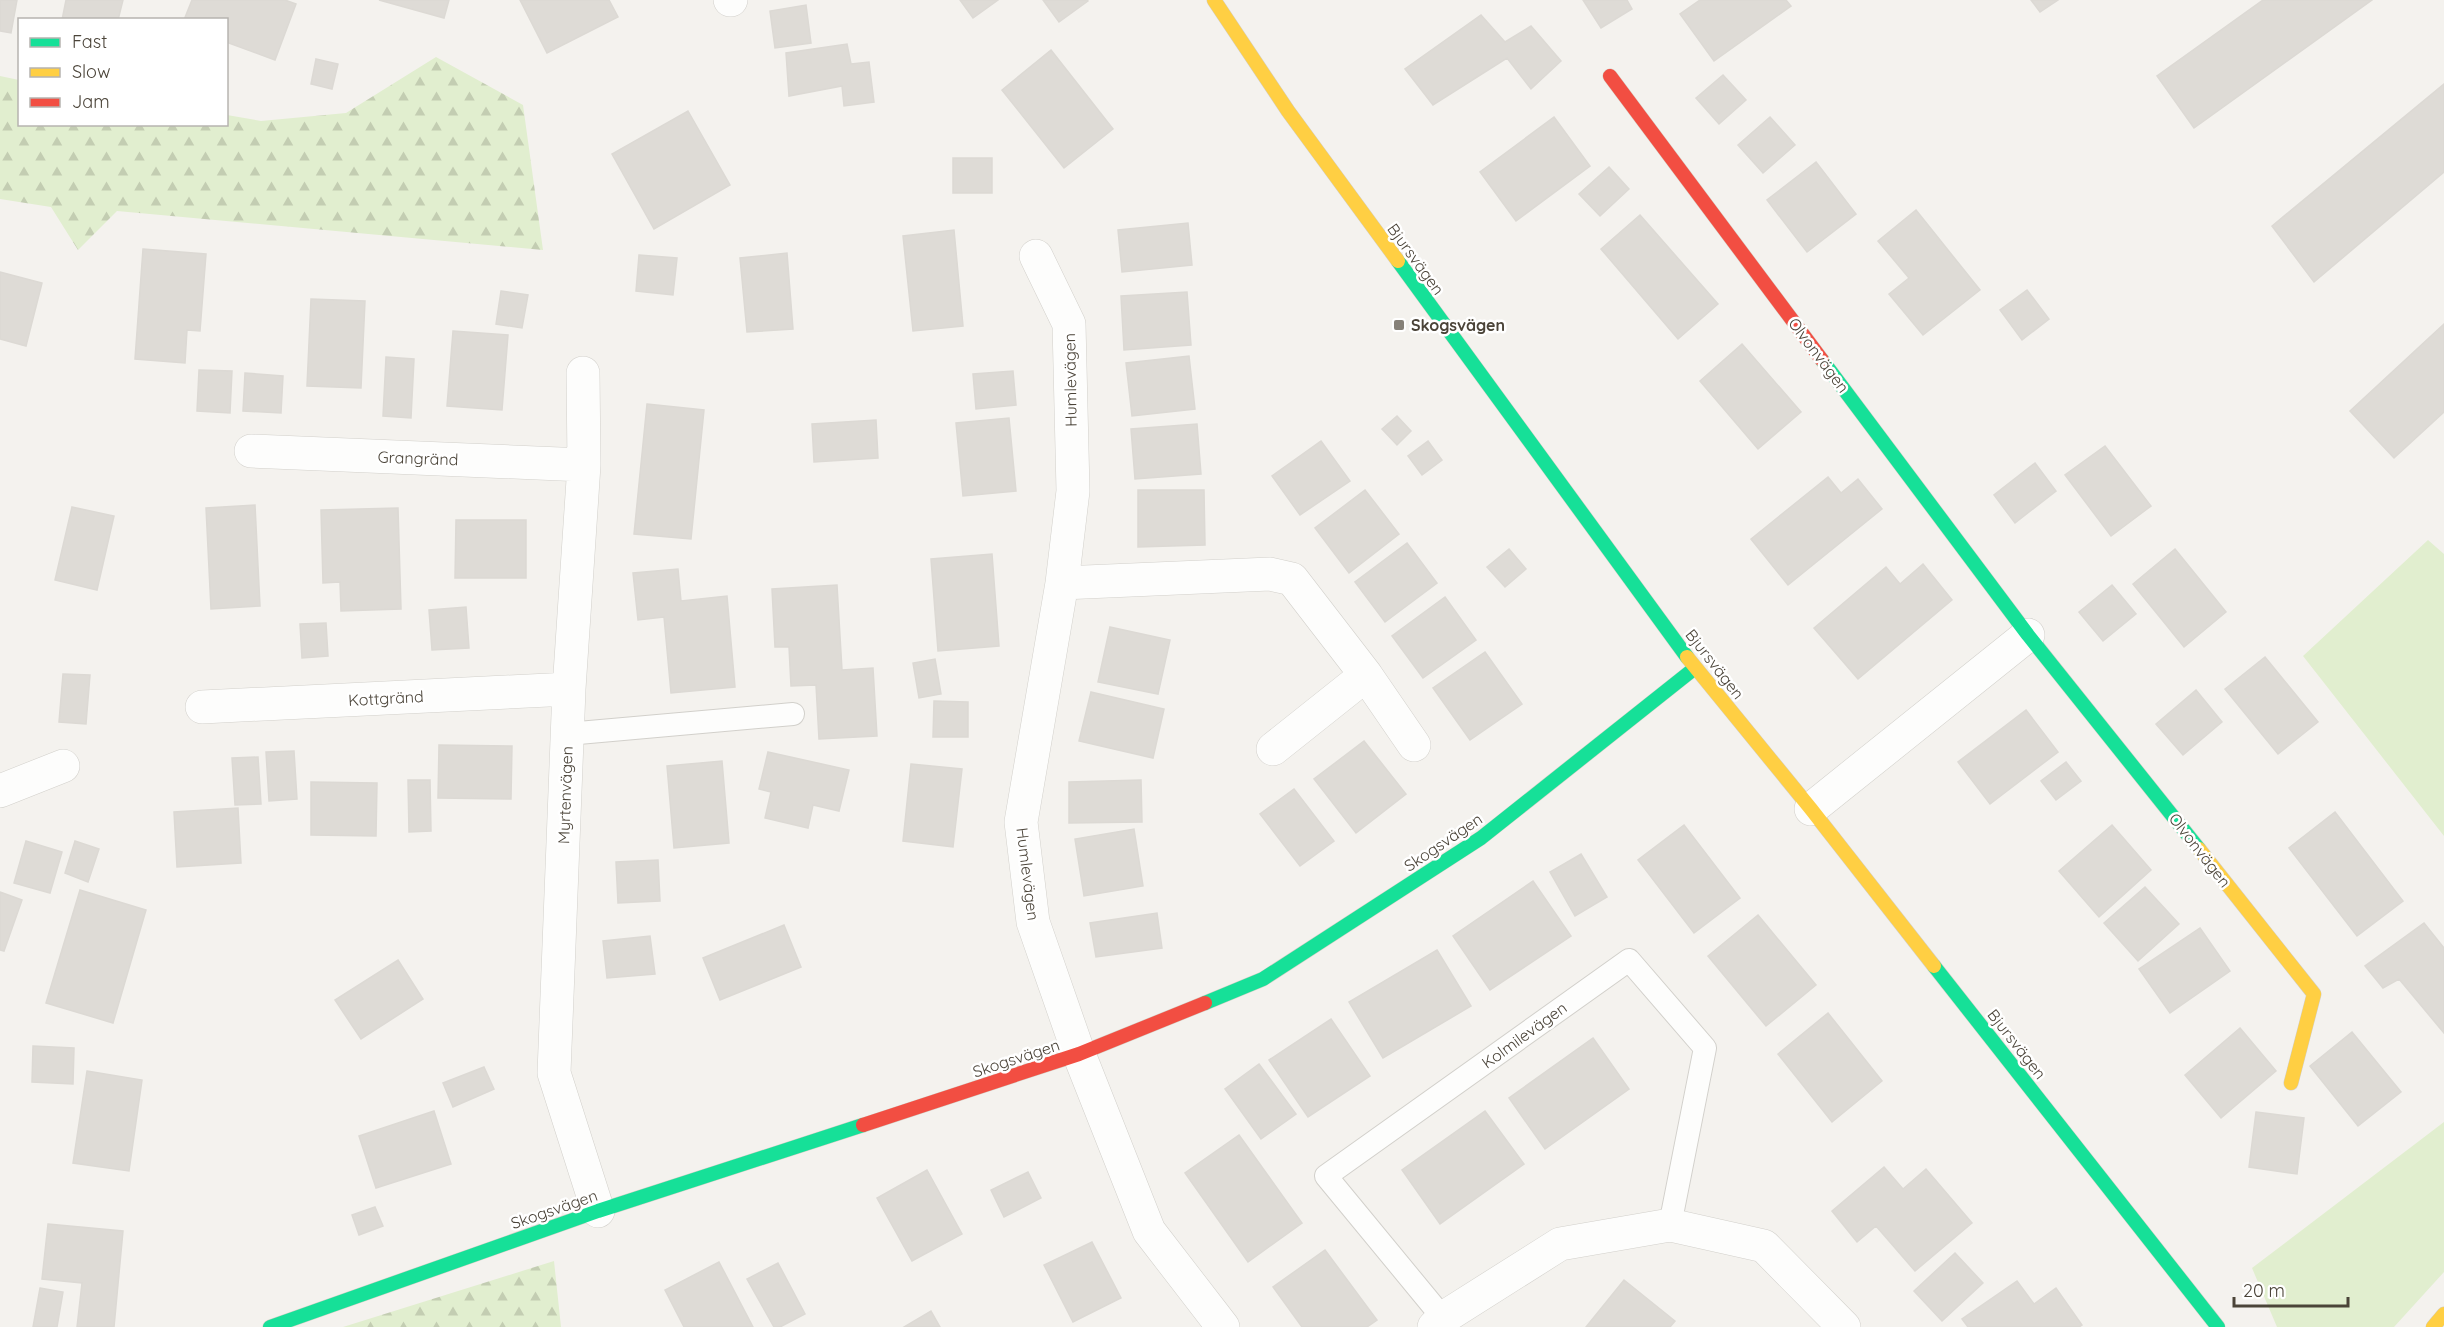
<svg xmlns="http://www.w3.org/2000/svg" width="2444" height="1327" font-family="Quicksand,sans-serif">
<style>
.green{fill:#e1eecf}
.forest{fill:url(#forest-firs)}
.building{fill:#dedbd6;stroke:#dcd9d4;stroke-width:1.5}
.lines{fill:none;stroke-linecap:round;stroke-linejoin:round}
.lane-casing{stroke:#d2d0cb;stroke-width:24}
.street-casing{stroke:#d2d0cb;stroke-width:34}
.fast-casing{stroke:#d3cfc5;stroke-width:15}
.slow-casing{stroke:#d3cfc5;stroke-width:15}
.jam-casing{stroke:#d3cfc5;stroke-width:15}
.lane{stroke:#fdfdfc;stroke-width:22}
.street{stroke:#fdfdfc;stroke-width:33}
.fast{stroke:#16e098;stroke-width:14}
.slow{stroke:#ffcf43;stroke-width:14}
.jam{stroke:#f24e42;stroke-width:14}
.poi-dot{fill:#868178;stroke:#fff;stroke-width:2}
.labels{text-anchor:middle;stroke-width:5;stroke-linejoin:round;paint-order:stroke}
.street-label{font-size:16px;fill:#4b4439;stroke:#fff}
.poi-label{font-size:16px;font-weight:bold;fill:#4b4439;stroke:#fff;text-anchor:start}
</style>
<defs>
<pattern id="forest-firs" width="22" height="20" patternUnits="userSpaceOnUse" patternTransform="scale(1.5)"><rect width="22" height="20" fill="#e1eecf"/><path d="M5 1l3.5 6h-7zM16 11l3.5 6h-7z" fill="#c3cdb2"/></pattern>
</defs>
<rect width="100%" height="100%" fill="#f4f2ee"/>
<path class="green" d="M2428,540L2444,554V836L2303,656Z
M2444,1122V1272L2394,1327H2277L2252,1268Z"/>
<path class="forest" d="M436,57L523,105L543,250L117,211L78,250L51,207L0,199V76L19,80L20,124H226L227,115L261,121L346,113Z
M554,1261L561,1327H343Z"/>
<path class="building" d="M0,0H17L11,33L0,31Z
M66,0H123L118,20H62Z
M192,0H285L296,4L275,60L226,42V20H184Z
M379,0H449L444,18Z
M520,0H609L618,17L547,53Z
M960,0H998L973,18Z
M1043,0H1087L1088,1L1059,22Z
M1583,0H1627L1632,9L1601,28Z
M1700,0H1786L1791,6L1714,61L1680,14Z
M2031,0H2058L2040,12Z
M2263,0H2372L2194,128L2157,76Z
M806,5L811,43L775,48L770,11Z
M1481,15L1505,42L1531,26L1561,61L1531,89L1507,58L1433,105L1405,69Z
M847,44L851,64L869,62L874,102L844,106L842,86L789,96L786,53Z
M1051,50L1113,129L1064,168L1002,90Z
M316,59L338,64L332,89L311,84Z
M1723,75L1746,100L1719,124L1696,98Z
M2444,84V172L2314,282L2272,226Z
M688,111L730,185L654,229L612,154Z
M1554,117L1590,166L1516,221L1480,172Z
M1770,117L1795,145L1763,173L1738,145Z
M953,158H992V193H953Z
M1816,162L1856,214L1807,252L1767,200Z
M1609,167L1629,189L1600,216L1579,194Z
M1916,210L1980,290L1923,335L1889,294L1909,278L1878,241Z
M1640,215L1718,304L1678,339L1601,249Z
M1188,223L1192,265L1122,272L1118,230Z
M954,230L963,326L913,331L903,236Z
M143,249L206,254L200,331L187,330L185,363L135,359Z
M787,253L793,329L747,332L740,258Z
M639,255L677,258L673,295L636,291Z
M0,272L42,283L26,346L0,339Z
M2027,290L2049,319L2022,340L2000,310Z
M501,291L528,295L522,328L496,324Z
M1187,292L1191,345L1124,350L1121,296Z
M311,299L365,301L361,388L307,386Z
M2444,324V412L2394,458L2350,411Z
M453,331L508,335L502,410L447,406Z
M1742,344L1801,412L1758,449L1700,381Z
M1189,356L1195,409L1132,416L1126,363Z
M386,357L414,359L411,418L383,416Z
M199,370L232,371L230,413L197,411Z
M1013,371L1016,405L976,409L973,374Z
M245,373L283,376L281,413L243,411Z
M647,404L704,410L691,539L634,534Z
M1397,416L1411,431L1397,445L1382,429Z
M1009,418L1016,491L963,496L956,423Z
M876,420L878,458L814,462L812,424Z
M1197,424L1201,474L1135,479L1131,429Z
M1321,441L1350,481L1300,515L1272,476Z
M1428,441L1442,460L1422,475L1408,456Z
M2105,446L2151,506L2111,536L2065,475Z
M2035,463L2056,491L2015,523L1994,495Z
M1828,477L1841,493L1858,479L1882,509L1788,585L1751,539Z
M1138,490H1204L1205,545L1138,547Z
M1365,490L1399,534L1349,573L1315,528Z
M255,505L260,606L211,609L206,508Z
M72,507L114,516L97,590L55,580Z
M398,508L401,609L341,611L340,582L323,583L321,510Z
M456,520H526V578H455Z
M1407,543L1437,583L1385,622L1355,582Z
M1509,549L1526,569L1505,587L1487,567Z
M2175,549L2226,612L2184,647L2133,584Z
M992,554L999,646L938,651L931,559Z
M1923,564L1952,600L1858,679L1814,628L1886,567L1900,584Z
M678,569L681,601L727,596L735,687L671,693L664,617L638,620L633,573Z
M837,585L842,670L873,668L877,736L819,739L816,685L791,686L789,647H775L772,589Z
M2112,585L2136,614L2103,641L2079,612Z
M1445,597L1476,640L1423,678L1392,636Z
M466,607L469,648L432,650L429,610Z
M326,623L328,656L302,658L300,624Z
M1110,627L1170,640L1158,694L1098,682Z
M1485,652L1522,704L1470,740L1433,688Z
M2265,657L2318,722L2278,754L2225,689Z
M935,659L941,694L919,698L913,663Z
M63,674L90,675L86,724L59,722Z
M2196,690L2222,722L2183,755L2156,724Z
M1091,692L1164,709L1153,758L1079,741Z
M934,701L968,702V737H933Z
M2026,710L2058,752L1990,804L1958,762Z
M1364,741L1406,794L1356,833L1314,779Z
M439,745L512,746L511,799L438,798Z
M294,751L297,799L269,801L266,752Z
M768,752L849,770L839,811L813,805L808,828L765,818L771,792L759,789Z
M258,757L261,804L235,805L232,758Z
M722,761L729,843L674,848L667,766Z
M2066,762L2081,781L2056,800L2041,781Z
M911,764L962,769L953,847L903,841Z
M408,780H430L431,831L409,832Z
M1141,780L1142,822L1069,823V782Z
M311,782L377,783L376,836L311,835Z
M1294,789L1334,841L1300,866L1260,814Z
M238,808L241,863L177,867L174,812Z
M2335,812L2403,901L2357,936L2289,848Z
M1684,825L1740,898L1694,933L1638,860Z
M2112,825L2151,870L2099,917L2059,871Z
M1134,829L1143,886L1084,896L1075,839Z
M26,841L62,852L50,893L14,883Z
M75,841L99,849L88,882L65,873Z
M1581,854L1607,897L1575,916L1550,872Z
M658,860L660,901L618,903L616,862Z
M1533,881L1571,936L1490,990L1453,936Z
M2145,887L2179,924L2138,961L2104,923Z
M80,890L146,910L113,1023L46,1003Z
M0,892L22,900L4,951L0,950Z
M1157,913L1162,948L1096,957L1090,923Z
M1758,915L1816,985L1766,1026L1708,956Z
M2424,923L2444,948V1033L2399,979L2383,988L2365,966Z
M784,925L801,967L720,1000L703,958Z
M2200,928L2230,971L2170,1013L2139,969Z
M650,936L655,974L607,978L603,941Z
M1437,950L1471,1006L1383,1058L1349,1002Z
M398,960L423,999L361,1039L335,1000Z
M1828,1013L1882,1081L1832,1122L1778,1054Z
M1331,1019L1370,1076L1308,1117L1269,1060Z
M2240,1028L2276,1071L2221,1118L2185,1075Z
M2352,1032L2401,1092L2358,1126L2310,1066Z
M1593,1038L1629,1089L1545,1149L1509,1098Z
M33,1046L74,1048L73,1084L32,1082Z
M1259,1064L1296,1114L1261,1139L1225,1089Z
M484,1067L494,1089L453,1107L443,1083Z
M87,1071L142,1080L129,1171L73,1163Z
M434,1111L451,1164L376,1188L359,1136Z
M1485,1111L1524,1164L1440,1224L1402,1170Z
M2256,1112L2304,1118L2297,1174L2249,1167Z
M1239,1135L1302,1223L1248,1262L1185,1173Z
M1884,1167L1903,1189L1926,1169L1972,1223L1915,1271L1876,1226L1857,1242L1832,1211Z
M927,1170L962,1234L912,1261L877,1198Z
M1028,1172L1041,1198L1004,1217L991,1190Z
M375,1207L383,1226L359,1235L352,1215Z
M48,1224L123,1231L114,1327H77L82,1283L42,1279Z
M1092,1242L1121,1298L1073,1322L1044,1265Z
M1325,1250L1377,1320L1367,1327H1302L1273,1287Z
M1955,1253L1983,1283L1942,1321L1914,1291Z
M719,1262L753,1327H684L665,1290Z
M778,1263L805,1314L780,1327H774L747,1279Z
M1624,1280L1675,1321L1670,1327H1586Z
M2017,1281L2034,1304L2056,1288L2082,1325L2079,1327H1968L1962,1319Z
M40,1288L63,1292L57,1327H33Z
M931,1311L940,1327H904Z"/>
<g class="lines">
<g class="lane-casing">
<path id="lane" d="M567,734L793,714
M1443,1318L1326,1176L1629,960L1705,1048L1670,1225"/>
</g>
<g class="street-casing">
<path id="street" d="M730,0H731
M1036,256L1069,324L1073,491L1062,583L1021,822L1033,922L1079,1054L1149,1231L1223,1327
M583,373L584,465L569,689L554,1073L598,1211
M251,451L584,465
M1062,583L1270,574L1292,579L1366,675L1273,749
M1366,675L1414,745
M202,707L569,689
M0,791L63,766
M1811,809L2028,635
M1434,1327L1443,1318L1560,1244L1670,1225L1764,1246L1844,1327"/>
</g>
<g class="fast-casing">
<path id="fast" d="M1398,261L1687,657
M1822,360L2028,635L2199,849
M1934,966L2218,1327
M1205,1003L1263,979L1481,838L1695,668
M270,1327L598,1211L863,1125"/>
</g>
<g class="slow-casing">
<path id="slow" d="M1214,0L1288,111L1398,261
M1687,657L1811,809L1934,966
M2199,849L2314,994L2291,1083
M2433,1327L2444,1314"/>
</g>
<g class="jam-casing">
<path id="jam" d="M1610,76L1822,360
M863,1125L1079,1054L1205,1003"/>
</g>
<use href="#lane" class="lane"/>
<use href="#street" class="street"/>
<use href="#fast" class="fast"/>
<use href="#slow" class="slow"/>
<use href="#jam" class="jam"/>
</g>
<rect class="poi-dot" x="1393" y="319" width="12" height="12" rx="3"/>
<g class="labels">
<g class="street-label">
<text transform="translate(1416 259) rotate(54)" y="6">Bjursvägen</text>
<text transform="translate(1819 355) rotate(53)" y="6">Olvonvägen</text>
<text transform="translate(1070 380) rotate(-91)" y="6">Humlevägen</text>
<text transform="translate(418 458) rotate(2)" y="6">Grangränd</text>
<text transform="translate(1715 664) rotate(52)" y="6">Bjursvägen</text>
<text transform="translate(386 698) rotate(-3)" y="6">Kottgränd</text>
<text transform="translate(565 795) rotate(-88)" y="6">Myrtenvägen</text>
<text transform="translate(1443 842) rotate(-34)" y="6">Skogsvägen</text>
<text transform="translate(2200 850) rotate(52)" y="6">Olvonvägen</text>
<text transform="translate(1028 874) rotate(83)" y="6">Humlevägen</text>
<text transform="translate(1524 1035) rotate(-36)" y="6">Kolmilevägen</text>
<text transform="translate(2017 1044) rotate(52)" y="6">Bjursvägen</text>
<text transform="translate(1016 1058) rotate(-18)" y="6">Skogsvägen</text>
<text transform="translate(554 1209) rotate(-19)" y="6">Skogsvägen</text>
</g>
<g class="poi-label">
<text x="1411" y="331">Skogsvägen</text>
</g>
</g>
<rect x="18" y="18" width="210" height="108" fill="#ffffff" stroke="#b7b4b0" stroke-width="1.5"/>
<rect x="30" y="38" width="30" height="9" fill="#16e098" stroke="#b7b4b0" stroke-width="1.5"/>
<text x="72" y="48" font-size="18" fill="#4b4439">Fast</text>
<rect x="30" y="68" width="30" height="9" fill="#ffcf43" stroke="#b7b4b0" stroke-width="1.5"/>
<text x="72" y="78" font-size="18" fill="#4b4439">Slow</text>
<rect x="30" y="98" width="30" height="9" fill="#f24e42" stroke="#b7b4b0" stroke-width="1.5"/>
<text x="72" y="108" font-size="18" fill="#4b4439">Jam</text>
<path d="M2234 1297v9h114v-9" fill="none" stroke="#4b4439" stroke-width="3"/>
<text x="2243" y="1297" font-size="18" fill="#4b4439" stroke="#ffffff" stroke-width="4.5" paint-order="stroke">20 m</text>
</svg>
